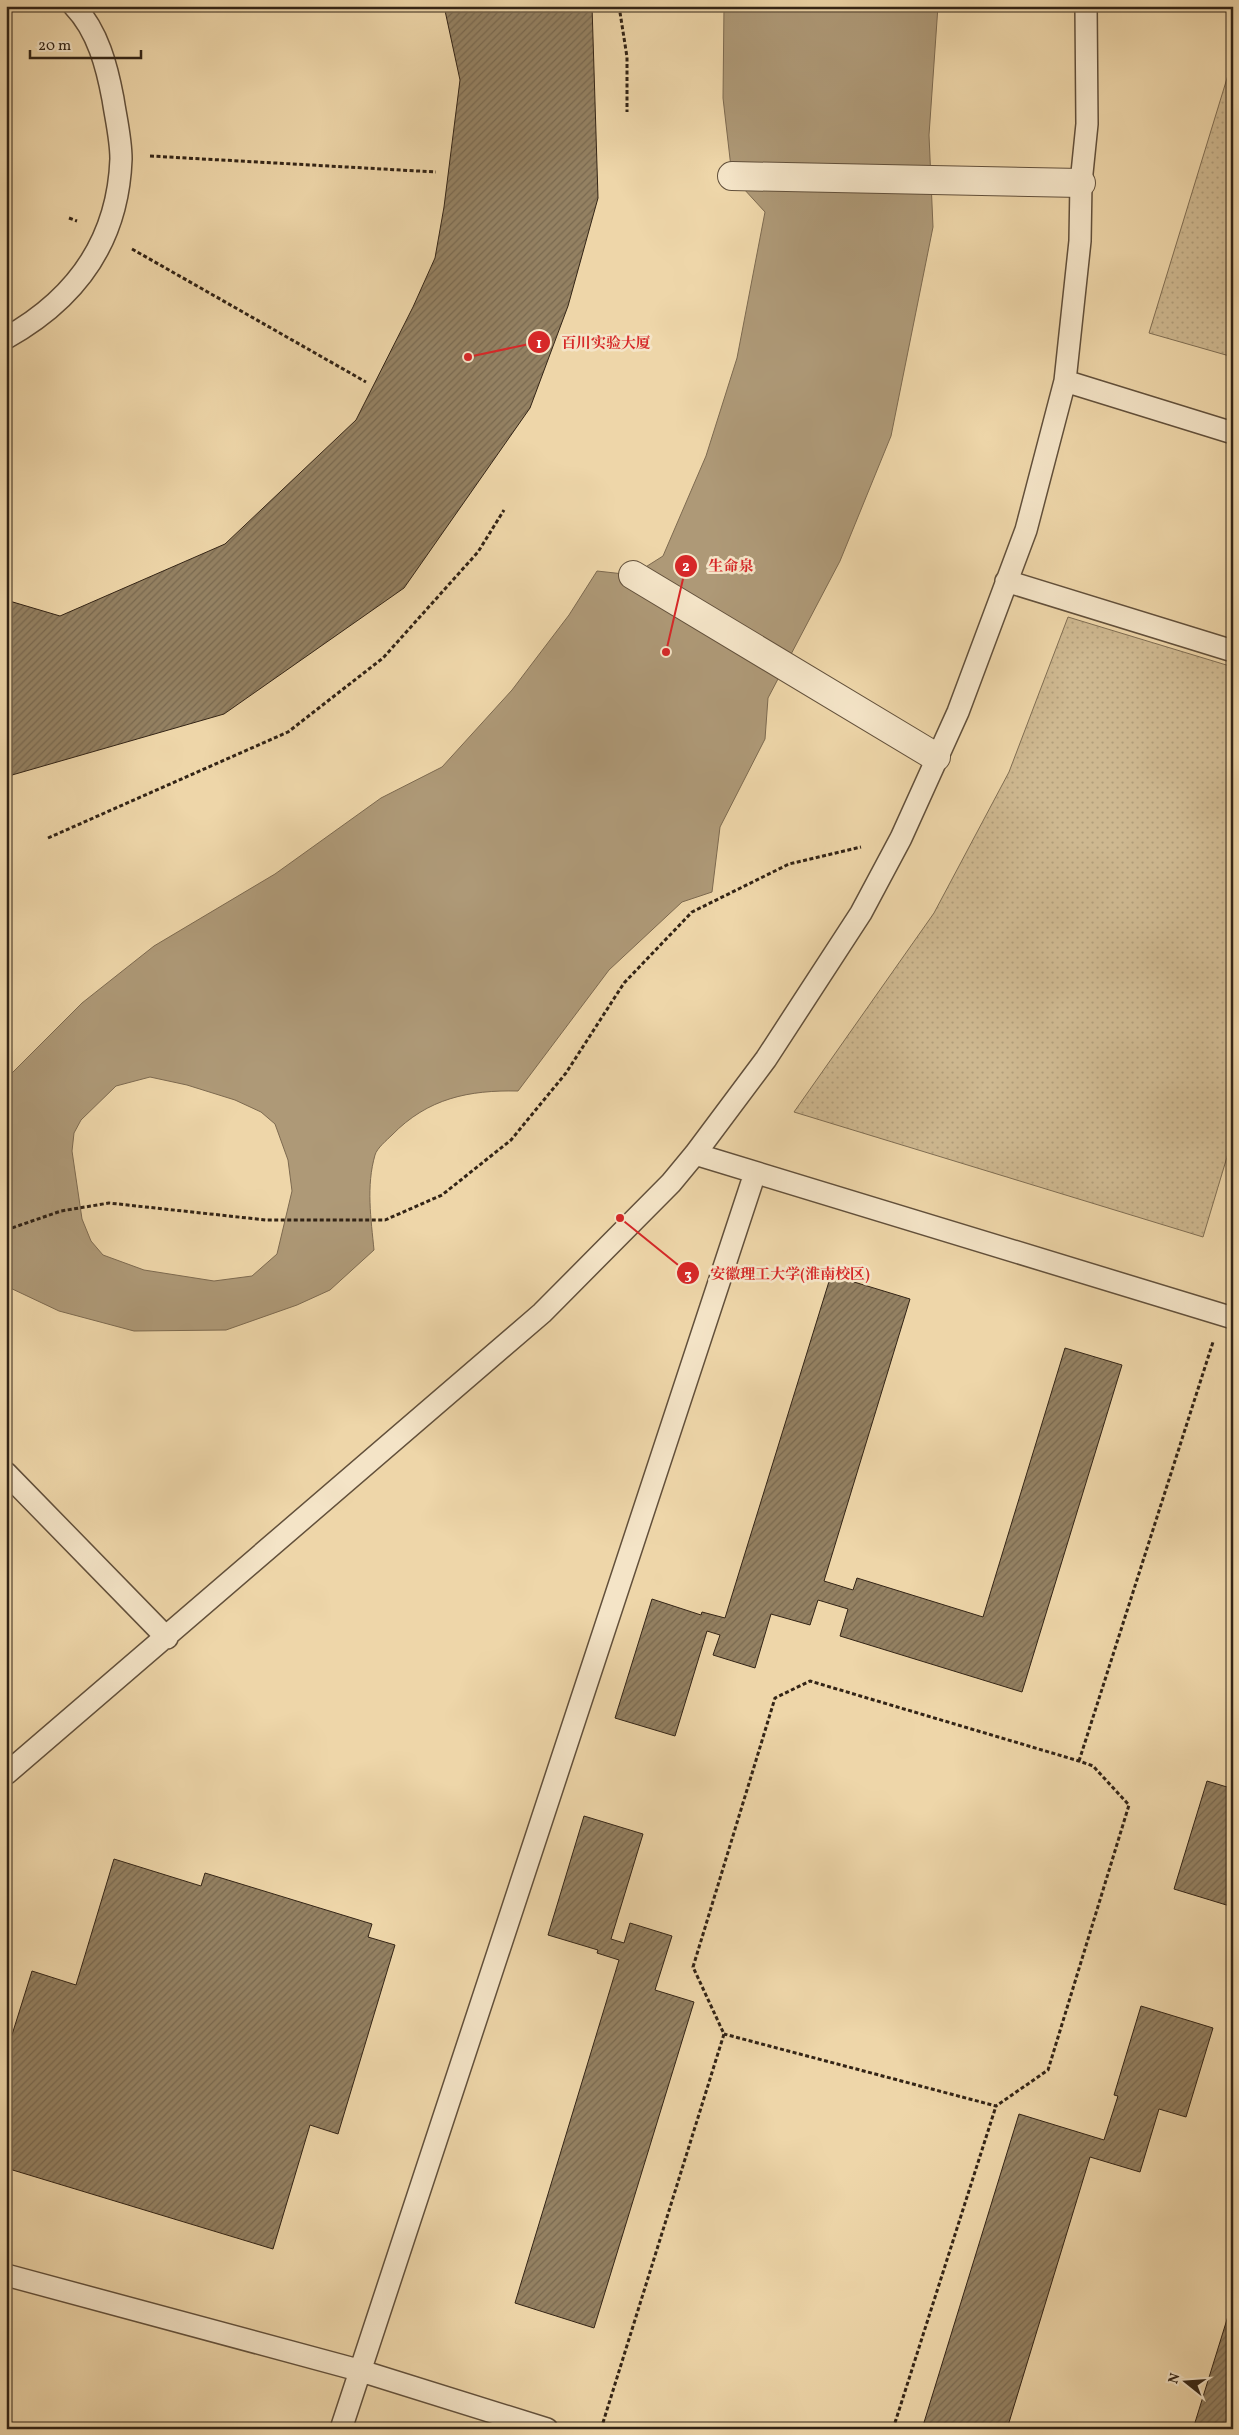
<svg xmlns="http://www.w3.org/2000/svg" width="1239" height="2435" font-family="Vollkorn,'Noto Serif SC',serif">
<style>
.grass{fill:url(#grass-dots);stroke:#806e53}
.water{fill:#ae9977;stroke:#7d6a50;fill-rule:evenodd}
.building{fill:url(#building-hatch);stroke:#332416}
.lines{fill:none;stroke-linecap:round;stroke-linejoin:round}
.lane-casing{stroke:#62503b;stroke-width:24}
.street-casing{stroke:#62503b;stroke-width:30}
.path{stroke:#332416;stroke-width:3;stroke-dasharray:4 2.5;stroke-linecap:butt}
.lane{stroke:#f4e4c7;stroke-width:21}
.street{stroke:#f4e4c7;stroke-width:28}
.leader{fill:none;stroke:#d62828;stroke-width:2}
.callout-dot{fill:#d62828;stroke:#f4e4c7;stroke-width:2}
.mark-label{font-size:15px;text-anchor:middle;font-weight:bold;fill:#fff}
.callout-label{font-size:15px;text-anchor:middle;font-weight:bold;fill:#d62828;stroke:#f4e4c7;stroke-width:5;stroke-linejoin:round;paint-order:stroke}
</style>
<defs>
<pattern id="grass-dots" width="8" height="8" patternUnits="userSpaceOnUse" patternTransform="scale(1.25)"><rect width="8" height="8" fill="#ceb890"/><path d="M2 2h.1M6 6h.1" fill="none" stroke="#b19e7b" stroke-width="1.8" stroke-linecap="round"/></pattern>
<pattern id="building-hatch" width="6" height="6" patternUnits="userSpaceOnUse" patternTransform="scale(1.25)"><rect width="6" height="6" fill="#948162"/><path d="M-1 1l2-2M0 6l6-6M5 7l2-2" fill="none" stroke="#796950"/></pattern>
</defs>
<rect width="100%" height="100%" fill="#eed6a9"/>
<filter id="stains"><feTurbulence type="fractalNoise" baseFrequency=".004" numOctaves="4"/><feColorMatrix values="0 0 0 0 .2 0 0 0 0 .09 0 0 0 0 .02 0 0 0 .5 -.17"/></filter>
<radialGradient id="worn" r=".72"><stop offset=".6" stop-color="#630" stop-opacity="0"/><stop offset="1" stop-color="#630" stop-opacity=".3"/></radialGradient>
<path class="grass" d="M1231,6H1233V357L1149,333L1232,62Z
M1068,617L1233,667V1137L1203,1237L794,1112L934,913L1009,772Z"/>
<path class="water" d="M724,6H938L929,135L933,227L891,436L840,561L768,698L765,739L720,827L712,892L682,902L609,970L518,1091C469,1090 428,1098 392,1135C387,1140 377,1148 375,1155C366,1186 371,1219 374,1250L330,1290L297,1305L226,1330L134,1331L59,1311L6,1286V1076H9L82,1003L154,946L275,874L381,798L442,767L512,690L569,615L597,571L633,575L663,556L706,456L737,358L765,212L732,176L723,98ZM150,1077L187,1085L235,1100L261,1112L275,1124L288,1160L292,1191L277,1254L252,1276L214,1281L144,1270L103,1255L91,1241L82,1219L72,1151L74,1133L81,1120L116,1086Z"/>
<path class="building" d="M444,6H592L598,198L568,306L530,408L404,588L224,714L12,775L6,794V600L60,616L225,544L356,420L413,307L435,258L444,207L460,80Z
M831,1275L910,1299L824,1581L853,1590L857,1578L983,1617L1065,1348L1122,1365L1022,1692L840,1636L848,1609L818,1600L810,1625L771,1614L755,1668L713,1655L720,1635L707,1631L675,1736L615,1718L652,1599L701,1615L702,1612L725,1618Z
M1233,1769V1907L1174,1889L1207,1781L1227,1787Z
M584,1816L643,1834L611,1939L624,1943L630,1923L672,1936L655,1990L694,2002L594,2328L515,2303L619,1960L597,1953L598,1950L548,1935Z
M114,1859L201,1886L205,1873L372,1924L368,1937L395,1945L338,2134L310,2125L273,2249L6,2168V2054L32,1971L76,1985Z
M1141,2006L1213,2028L1186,2117L1159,2109L1140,2172L1090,2157L1007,2429H922L1019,2114L1104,2140L1118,2096L1114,2095Z
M1233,2300V2429H1193Z"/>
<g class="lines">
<g class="lane-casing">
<path id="lane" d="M6,338C76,299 118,241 121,159C121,139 116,119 113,99C107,67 98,31 74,6
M1065,381L1233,433
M1006,581L1233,651
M695,1154L1233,1318
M6,1473L167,1638
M6,1774L542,1313L671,1183L695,1154L766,1059L861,913L901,838L958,712L1026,530L1065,381L1080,241L1081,183L1087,124L1086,6
M6,2275L358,2370L547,2429
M341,2429L755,1173"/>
</g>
<g class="street-casing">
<path id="street" d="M732,176L1081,183
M633,575L936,757"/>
</g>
<path class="path" d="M619,6L627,57V112
M150,156L436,172
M69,218L77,221
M132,249L366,382
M48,838L288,732L383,658L478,552L504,510
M6,1230L61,1211L109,1203L266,1220H385L442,1195L511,1140L566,1073L624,983L692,912L789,864L861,847
M1079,1761L1213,1342
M601,2429L724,2034L693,1967L775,1698L810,1681L1079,1761L1093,1766L1129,1805L1048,2070L996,2106L724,2034
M893,2429L996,2106"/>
<use href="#lane" class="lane"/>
<use href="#street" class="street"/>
</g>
<path class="leader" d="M468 357L539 342M666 652L686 566M620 1218L688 1273"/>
<g class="callout-dot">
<circle cx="468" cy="357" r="5"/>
<circle cx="666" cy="652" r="5"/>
<circle cx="620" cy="1218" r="5"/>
<circle cx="539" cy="342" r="12"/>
<circle cx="686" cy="566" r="12"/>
<circle cx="688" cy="1273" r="12"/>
</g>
<g class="mark-label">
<text x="539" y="348">1</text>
<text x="686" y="571">2</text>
<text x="688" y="1279">3</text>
</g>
<g class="callout-label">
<text x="606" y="348">百川实验大厦</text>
<text x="731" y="571">生命泉</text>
<text x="790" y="1279">安徽理工大学(淮南校区)</text>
</g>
<rect width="1239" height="2435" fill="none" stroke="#eed6a9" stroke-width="25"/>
<rect x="8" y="8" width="1224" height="2420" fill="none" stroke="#332416" stroke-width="2.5"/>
<rect x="12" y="12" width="1214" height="2410" fill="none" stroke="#332416"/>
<g transform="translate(1186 2382) rotate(287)" stroke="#f4e4c7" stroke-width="4" paint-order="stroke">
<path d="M0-4L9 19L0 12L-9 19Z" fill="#332416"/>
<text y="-8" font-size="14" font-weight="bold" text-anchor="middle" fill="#332416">N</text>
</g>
<path d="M30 50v8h111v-8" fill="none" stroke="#332416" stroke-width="2.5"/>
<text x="38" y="50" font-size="15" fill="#332416" stroke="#f4e4c7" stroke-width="4" paint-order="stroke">20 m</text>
<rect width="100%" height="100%" filter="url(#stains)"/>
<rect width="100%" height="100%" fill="url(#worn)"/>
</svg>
